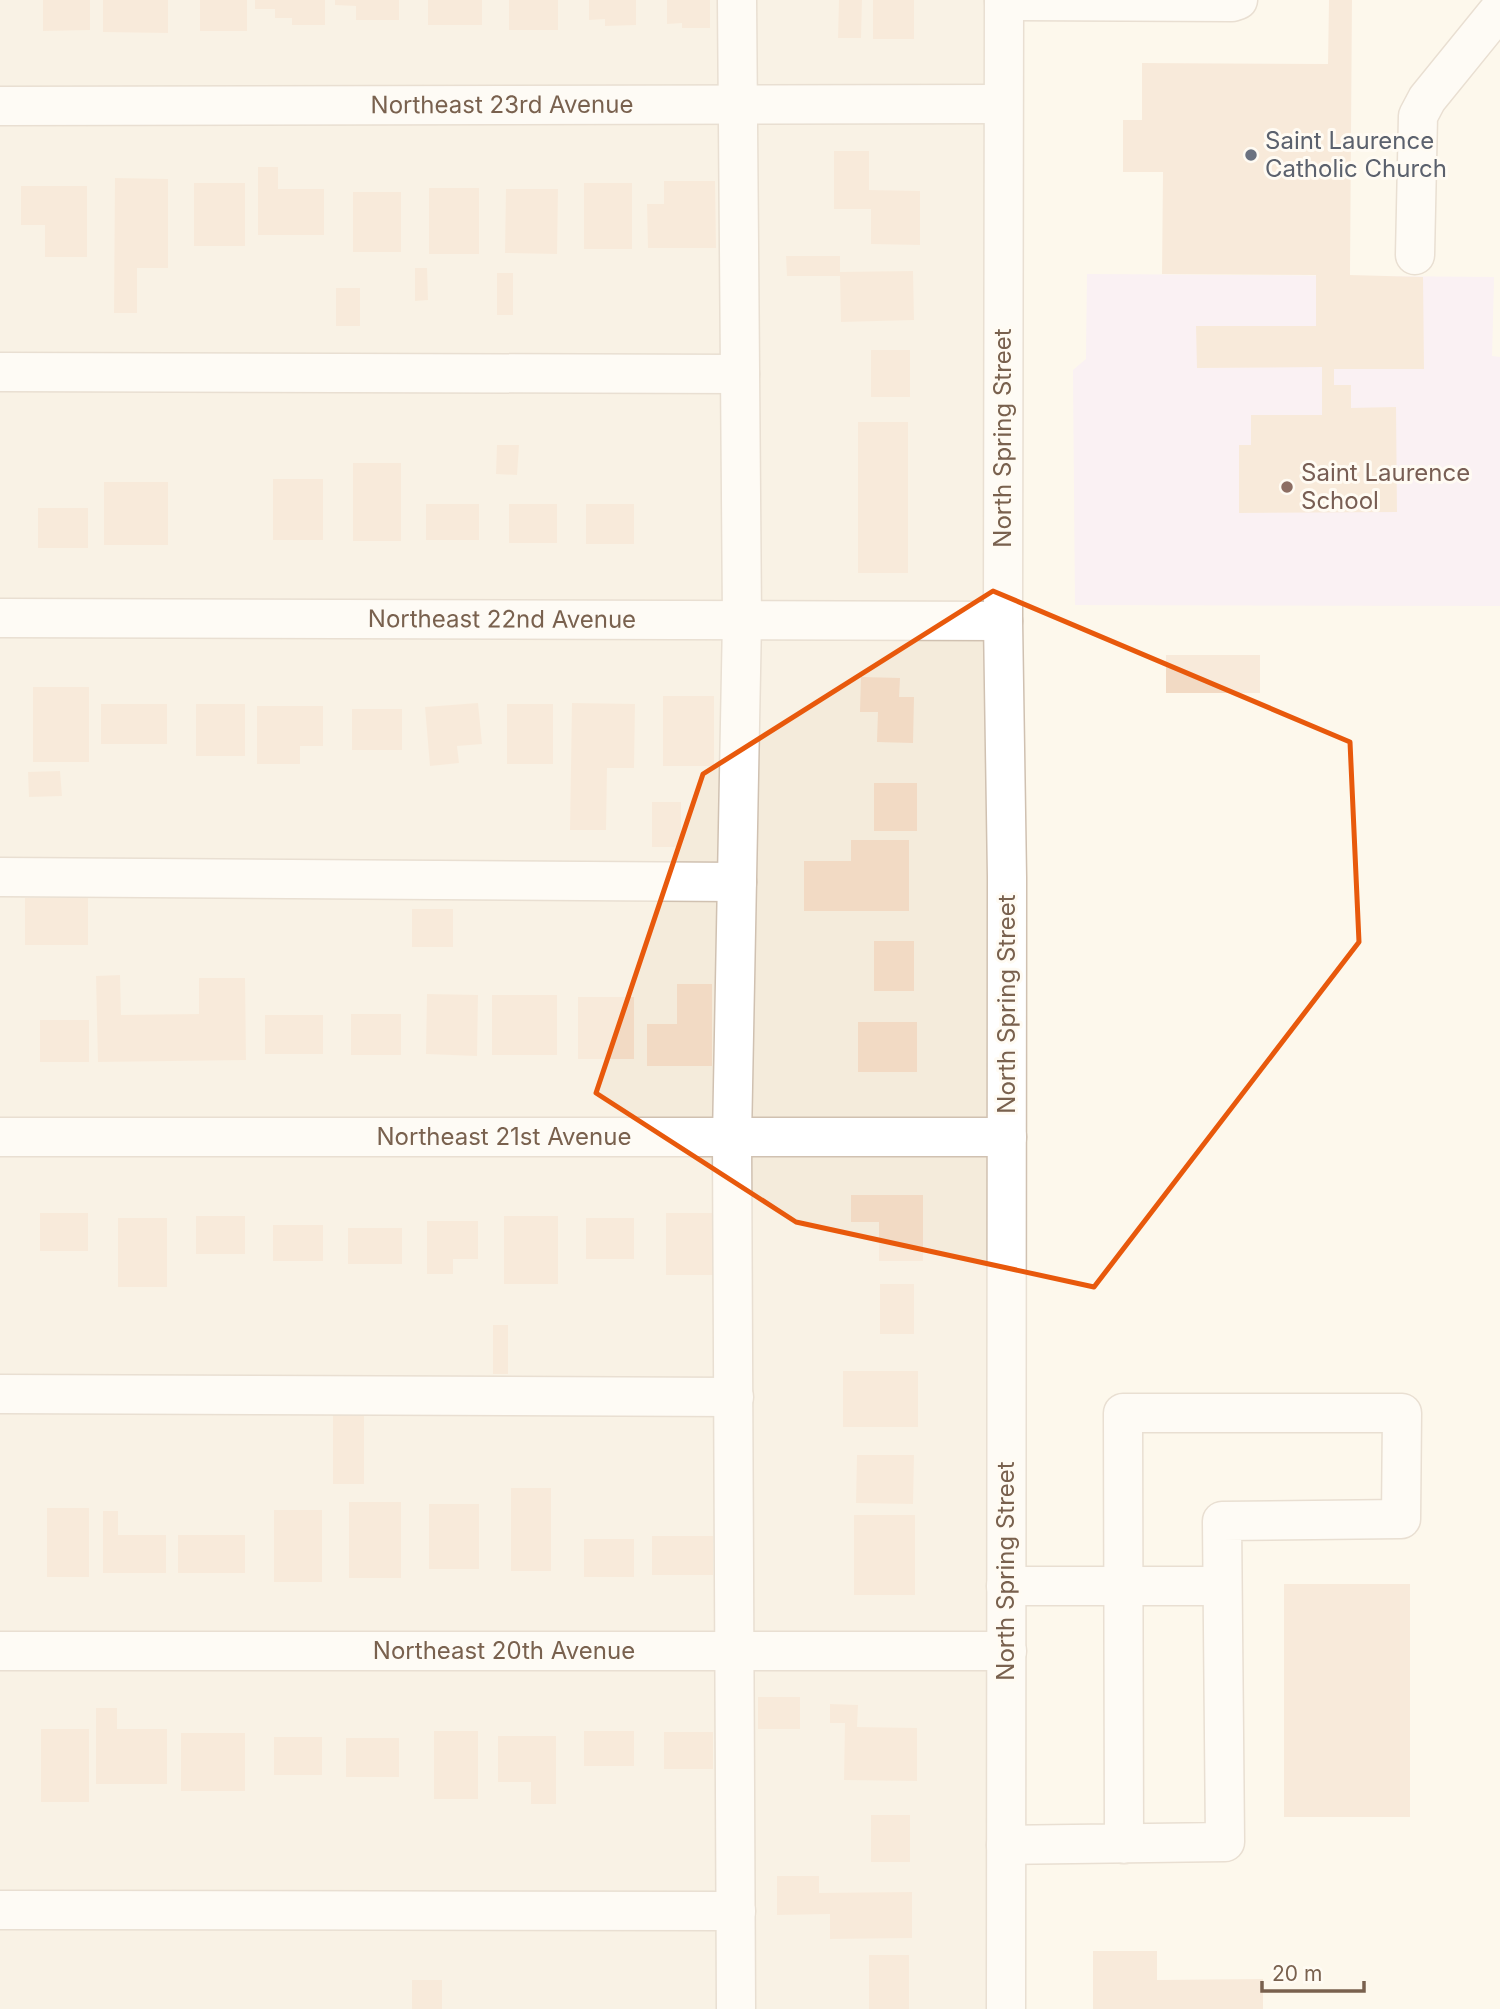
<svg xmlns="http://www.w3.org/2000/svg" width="1500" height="2009" font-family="Inter,sans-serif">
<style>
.residential{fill:#f4ebdb}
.education{fill:#f5e8fa}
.building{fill:#f2dac4}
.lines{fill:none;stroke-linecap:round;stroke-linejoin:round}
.minor-casing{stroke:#d0c1b1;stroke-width:41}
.minor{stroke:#fff;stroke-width:38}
.marked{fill:none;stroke:#e8590c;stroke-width:5;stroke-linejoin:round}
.worship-dot{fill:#6b7280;stroke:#fffbf3;stroke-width:2.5}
.education-dot{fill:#8d6e63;stroke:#fffbf3;stroke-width:2.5}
.labels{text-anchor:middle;stroke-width:6;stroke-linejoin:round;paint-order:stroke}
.street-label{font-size:24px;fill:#79614e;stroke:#fffbf3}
.worship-label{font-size:24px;fill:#5b616d;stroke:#fffbf3;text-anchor:start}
.education-label{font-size:24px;fill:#785e54;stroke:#fffbf3;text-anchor:start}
</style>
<rect width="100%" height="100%" fill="#fdf8ec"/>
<path class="residential" d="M0,0H1018L1026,2009H0Z"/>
<path class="education" d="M1087,274L1494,277L1492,356L1500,357V606L1075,605L1073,370L1086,359Z"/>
<path class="building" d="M43,0H90V30L43,31Z
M103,0H168V33L103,32Z
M200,0H247V31H200Z
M255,0H325V25H292V18H275V9H255Z
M335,0H399V20H356V6L335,5Z
M428,0H482V25H428Z
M509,0H558V30H509Z
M589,0H636V25L605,26V19L589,20Z
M667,0H710V28H682V23L667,24Z
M839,0H862L861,38H838Z
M873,0H914V39H873Z
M1329,0H1352L1350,275L1423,277L1424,369H1334V385H1351V408L1396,407L1397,512L1239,513V445H1251V415H1322V367L1197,368L1196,326H1316V275L1162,274L1163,172H1123V120H1142V63L1328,64Z
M834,151H869V190L920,191V245L871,244V209H834Z
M258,167H278V189H324V235H258Z
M115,178L168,179V268H137V313H114Z
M664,181H715L716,248H648L647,204H664Z
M194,183H245V246H194Z
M584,183H632V249H584Z
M21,186H87V257H45V225H21Z
M429,188H479V254H429Z
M506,189H558L557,254L505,253Z
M353,192H401V252H353Z
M786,256H840V272L913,271L914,320L841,322L840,276H787Z
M415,268H427L428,300L415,301Z
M497,273H513V315H497Z
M336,288H360V326H336Z
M871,350H910V397H871Z
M858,422H908V573H858Z
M497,445H519L517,475L496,474Z
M353,463H401V541H353Z
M273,479H323V540H273Z
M104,482H168V545H104Z
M426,504H479V540H426Z
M509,504H557V543H509Z
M586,504H634V544H586Z
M38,508H88V548H38Z
M1166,655H1260V693H1166Z
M861,677L900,678L899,697H914L913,743L877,742L878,712H860Z
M33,687H89V762H33Z
M663,696H714V766H663Z
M478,703L482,744L457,746L459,763L430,766L425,707Z
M572,703L635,704L634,768H607L606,830H570Z
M101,704H167V744H101Z
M196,704H245V756H196Z
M507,704H553V764H507Z
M257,706H323V746H300V764H257Z
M352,709H402V750H352Z
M60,771L62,796L29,797L28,772Z
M874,783H917V831H874Z
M652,802H681V847H652Z
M851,840H909V911H804V861H851Z
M25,898H88V945H25Z
M412,909H453V947H412Z
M874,941H914V991H874Z
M120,975L121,1015L199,1014V978H245L246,1060L98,1062L96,976Z
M677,984H712V1066H647V1024H677Z
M427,994L478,995L477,1056L426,1054Z
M492,995H557V1055H492Z
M578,997H634V1059H578Z
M351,1014H401V1055H351Z
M265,1015H323V1054H265Z
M40,1020H89V1062H40Z
M858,1022H917V1072H858Z
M851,1195H923V1261H879V1222H851Z
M40,1213H88V1251H40Z
M666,1213H714V1275H666Z
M196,1216H245V1254H196Z
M504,1216H558V1284H504Z
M118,1218H167V1287H118Z
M586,1218H634V1259H586Z
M427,1221H478V1259H453V1274H427Z
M273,1225H323V1261H273Z
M348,1228H402V1264H348Z
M880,1284H914V1334H880Z
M493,1325H508V1374H493Z
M843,1371H918V1427H843Z
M333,1413H364V1484H333Z
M857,1455H914L913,1504L856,1503Z
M511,1488H551V1571H511Z
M349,1502H401V1578H349Z
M429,1504H479V1569H429Z
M47,1508H89V1577H47Z
M274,1510H322V1582H274Z
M103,1511H118V1535H166V1573H103Z
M854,1515H915V1595H854Z
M178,1535H245V1573H178Z
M652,1536H713V1575H652Z
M584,1539H634V1577H584Z
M1284,1584H1410V1817H1284Z
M758,1697H800V1729H758Z
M830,1704L858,1705L857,1727L917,1728V1781L844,1780L845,1723H830Z
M96,1708H117V1729H167V1784H96Z
M41,1729H89V1802H41Z
M434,1731H478V1799H434Z
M584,1731H634V1766H584Z
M664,1732H713V1769H664Z
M181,1733H245V1791H181Z
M498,1736H556V1804H531V1782H498Z
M274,1737H322V1775H274Z
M346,1738H399V1777H346Z
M871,1815H910V1862H871Z
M777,1876H819V1893L912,1892V1938L830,1939V1914L777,1915Z
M1093,1951H1157V1980L1263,1979V2009H1093Z
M869,1955H909V2009H869Z
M412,1980H442V2009H412Z"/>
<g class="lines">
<g class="minor-casing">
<g id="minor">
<path d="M1004,0L1003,621L1007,877L1006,2009"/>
<path d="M1004,1L1232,2L1238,0"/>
<path id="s1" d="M0,106L1003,104"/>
<path d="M1415,255L1418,116L1427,99L1500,9"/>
<path d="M0,372L740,374"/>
<path id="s2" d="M0,618L1003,621"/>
<path d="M0,877L737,882"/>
<path id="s3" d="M0,1137H1007"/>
<path d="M0,1394L734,1397"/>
<path d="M1006,1586H1222"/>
<path id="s4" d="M0,1651H1007"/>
<path d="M1006,1845L1225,1842L1222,1521L1401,1519L1402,1413H1123L1124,1844"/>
<path d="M0,1910L736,1911"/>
<path d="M736,2009L732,1138L742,620L737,0"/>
</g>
</g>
<use href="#minor" class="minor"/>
</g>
<path d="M0 0H1500V2009H0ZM993,591L1350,742L1359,942L1094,1287L796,1222L596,1093L703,774Z" fill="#fdf8ec" fill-opacity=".55" fill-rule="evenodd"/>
<path class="marked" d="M993,591L1350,742L1359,942L1094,1287L796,1222L596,1093L703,774Z"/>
<circle class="worship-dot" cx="1251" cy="155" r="7"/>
<circle class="education-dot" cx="1287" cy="487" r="7"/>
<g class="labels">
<g class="street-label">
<text dy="8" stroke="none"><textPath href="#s1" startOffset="502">Northeast 23rd Avenue</textPath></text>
<text transform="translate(1003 438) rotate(-90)" y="8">North Spring Street</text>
<text dy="8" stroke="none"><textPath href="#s2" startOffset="502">Northeast 22nd Avenue</textPath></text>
<text transform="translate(1007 1004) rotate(-90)" y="8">North Spring Street</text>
<text dy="8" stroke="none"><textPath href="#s3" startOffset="504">Northeast 21st Avenue</textPath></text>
<text transform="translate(1006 1571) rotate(-90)" y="8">North Spring Street</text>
<text dy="8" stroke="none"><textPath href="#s4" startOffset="504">Northeast 20th Avenue</textPath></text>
</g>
<g class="worship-label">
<text x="1265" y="149">Saint Laurence<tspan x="1265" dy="28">Catholic Church</tspan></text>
</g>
<g class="education-label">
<text x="1301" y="481">Saint Laurence<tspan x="1301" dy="28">School</tspan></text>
</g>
</g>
<path d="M1262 1981v10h102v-10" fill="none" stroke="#79614e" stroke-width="3.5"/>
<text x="1272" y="1981" font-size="21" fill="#79614e" stroke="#fffbf3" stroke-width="5" paint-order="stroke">20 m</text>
</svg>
